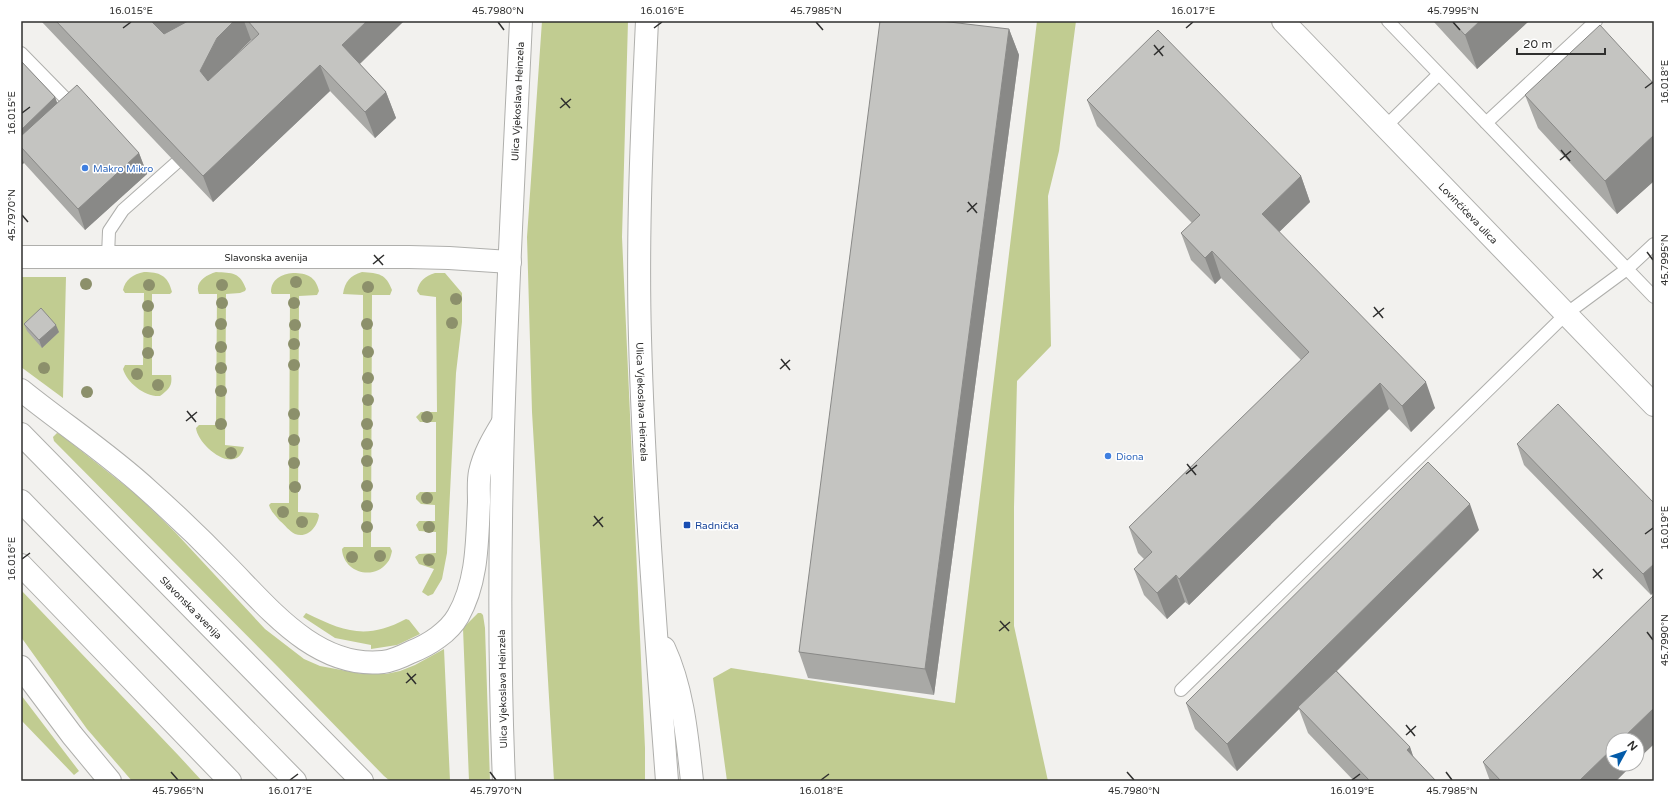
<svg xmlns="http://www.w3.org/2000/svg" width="1675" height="802" font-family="'Varela Round',sans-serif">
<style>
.green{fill:#c1cc91}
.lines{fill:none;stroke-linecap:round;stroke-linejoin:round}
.service-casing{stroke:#afafac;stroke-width:14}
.minor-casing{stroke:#afafac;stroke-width:24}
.secondary-casing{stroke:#afafac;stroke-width:24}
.service{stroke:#fff;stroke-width:12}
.minor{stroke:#fff;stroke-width:22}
.secondary{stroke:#fff;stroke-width:22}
.tree{fill:#8c906b}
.wall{fill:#a9a9a6;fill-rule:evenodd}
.shaded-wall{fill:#898987}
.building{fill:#c4c4c1;stroke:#898987}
.ticks{fill:none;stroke:#2f2f2e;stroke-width:1.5}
.shop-dot{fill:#3f7fe0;stroke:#fff;stroke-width:1.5}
.transit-dot{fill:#1a4fb4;stroke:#fff;stroke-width:1.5}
.labels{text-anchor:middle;stroke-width:3;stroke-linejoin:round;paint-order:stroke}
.street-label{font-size:10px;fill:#2f2f2e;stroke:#fff}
.shop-label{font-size:10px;fill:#366cbe;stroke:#fff;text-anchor:start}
.transit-label{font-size:10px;fill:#164399;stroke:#fff;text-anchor:start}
.neatline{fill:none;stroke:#2f2f2e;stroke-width:1.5}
.ticks-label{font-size:10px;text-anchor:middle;fill:#2f2f2e}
</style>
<rect width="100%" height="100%" fill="#f2f1ee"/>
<path class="green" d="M542,21H628L622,237L645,748V781H554L532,412L527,237Z
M1037,21H1076L1059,151L1048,196L1051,346L1017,381L1014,507V626L1048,781H727L713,678L731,668L955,703Z
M144,272C159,272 168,275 172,292L170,294H152V375H171C173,386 168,390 160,396C145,397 127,383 123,369L125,365H143L144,293H125L123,290C125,280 133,274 144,272Z
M216,272C232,273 240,272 246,289L245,291L240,293L226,294L225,445L244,447C236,477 198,446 196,428L199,425H216L217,294H199C194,282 206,275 216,272Z
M362,272C379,273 386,274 392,290L390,295H372L371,547H390L392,551C391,555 390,560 387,563C373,581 343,572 342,549L344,547H363V295L343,294C345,281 350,276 362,272Z
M293,273C307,273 316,277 319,291L317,295L299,296L298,512L317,513L319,515C318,526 308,539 295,534C289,531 285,525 280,521C276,516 271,512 269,505L271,503H289L290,294H272L271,292C271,279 282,274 293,273Z
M435,273H445L462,293V322L456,373L447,553L442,579L433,594L428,596L422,592L434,569L419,564L415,557L419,554L436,553V532L419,531L416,525L419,521H435V505L421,504L416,499V496L420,492H436V422H420L416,417L421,412H437L436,297L420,295L417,291C419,281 425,276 435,273Z
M21,277H66L63,398L21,367Z
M57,433L60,434L137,495L175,532L265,629L304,659L320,666L363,674H386L400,671L415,665L444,649L450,781H390L384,776L279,668L54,441L53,437Z
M21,590L179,756L202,781H132L87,729L21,637Z
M306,613C345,632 366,640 406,619L409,620L420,634L397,645L371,649V645L335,638L303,617Z
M478,613H481L483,615L485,628L490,781H469L463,628Z
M21,695L79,771L74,775L21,720Z"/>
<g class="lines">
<g class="service-casing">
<path id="service" d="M1388,21L1654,297
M21,53L66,99
M1486,123L1596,21
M1385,127L1439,74
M108,256L109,231L123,210L176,163
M1181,690L1566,314L1627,269L1654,244"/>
</g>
<g class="minor-casing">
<g id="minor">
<path id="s1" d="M1283,21L1654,405"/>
<path id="s2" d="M21,257H409L449,258L510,262"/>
</g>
</g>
<g class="secondary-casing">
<g id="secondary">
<path id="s3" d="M647,21C642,127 637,233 640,338C644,486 656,634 667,781"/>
<path d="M21,390C63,424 109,454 149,491C177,516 204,542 230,569C271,611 318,669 383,662C392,661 403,656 411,652C429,645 449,632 458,616C478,581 477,540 479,502C479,492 478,481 480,472C484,454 493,439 502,424"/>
<path id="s4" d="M21,434L362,781"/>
<path d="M21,501L295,781"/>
<path d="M21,565L230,781"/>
<path d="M664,648C683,689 687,736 692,781"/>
<path d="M21,667L72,735L110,781"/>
<path id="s5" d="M504,781C493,528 509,274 521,21"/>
</g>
</g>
<use href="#service" class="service"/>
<use href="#minor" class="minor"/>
<use href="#secondary" class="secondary"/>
</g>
<g class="tree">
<circle cx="296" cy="282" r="6"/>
<circle cx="86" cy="284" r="6"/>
<circle cx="149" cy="285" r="6"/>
<circle cx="222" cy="285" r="6"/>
<circle cx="368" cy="287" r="6"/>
<circle cx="456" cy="299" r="6"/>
<circle cx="222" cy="303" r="6"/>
<circle cx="294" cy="303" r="6"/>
<circle cx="148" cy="306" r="6"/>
<circle cx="452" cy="323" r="6"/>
<circle cx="221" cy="324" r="6"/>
<circle cx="367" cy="324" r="6"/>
<circle cx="295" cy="325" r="6"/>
<circle cx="148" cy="332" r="6"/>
<circle cx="294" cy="344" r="6"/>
<circle cx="221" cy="347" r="6"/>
<circle cx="368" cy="352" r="6"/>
<circle cx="148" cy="353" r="6"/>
<circle cx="294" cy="365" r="6"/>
<circle cx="44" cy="368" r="6"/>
<circle cx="221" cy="368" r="6"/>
<circle cx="137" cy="374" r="6"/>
<circle cx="368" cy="378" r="6"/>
<circle cx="158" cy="385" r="6"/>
<circle cx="221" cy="391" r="6"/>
<circle cx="87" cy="392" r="6"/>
<circle cx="368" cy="400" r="6"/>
<circle cx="294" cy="414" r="6"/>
<circle cx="427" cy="417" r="6"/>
<circle cx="221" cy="424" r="6"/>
<circle cx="367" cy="424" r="6"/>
<circle cx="294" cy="440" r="6"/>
<circle cx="367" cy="444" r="6"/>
<circle cx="231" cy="453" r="6"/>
<circle cx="367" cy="461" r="6"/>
<circle cx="294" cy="463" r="6"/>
<circle cx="367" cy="486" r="6"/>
<circle cx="295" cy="487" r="6"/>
<circle cx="427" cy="498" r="6"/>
<circle cx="367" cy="506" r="6"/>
<circle cx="283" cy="512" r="6"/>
<circle cx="302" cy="522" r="6"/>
<circle cx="367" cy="527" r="6"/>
<circle cx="429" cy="527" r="6"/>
<circle cx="380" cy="556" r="6"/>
<circle cx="352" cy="557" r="6"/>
<circle cx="429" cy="560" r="6"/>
</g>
<path class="wall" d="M41,21H404L360,64L386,92L396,118L375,138L330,91L213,202ZM251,40L252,41L231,59Z
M1433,21H1529L1477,69Z
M1009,29L1019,55L934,695L808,678L799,652Z
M21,61L55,97L57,103L139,153L147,174L85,230L24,163L21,165Z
M1654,84V181L1617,214L1538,128L1525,95Z
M1087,100L1301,176L1310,202L1279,232L1435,408L1411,432L1389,409L1189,605L1185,602L1167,619L1144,595L1134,569L1144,559L1138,553L1129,527L1301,360L1221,278L1215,284L1191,260L1181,233L1192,223L1097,126Z
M24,324L59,332L42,348L27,331Z
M1517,444L1654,503L1651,595L1524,465Z
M1479,530L1337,671L1410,747L1413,757L1436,781H1354L1308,733L1299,709L1237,771L1195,729L1186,703Z
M1654,595V744L1637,760V740H1613V764H1633L1616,781H1490L1483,762Z"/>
<path class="shaded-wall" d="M153,21H191L162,48L152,22Z
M234,21H244L251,40L226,65L209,97L200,71L217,38Z
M367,21H404L352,71L342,45Z
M1480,21H1529L1477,69L1465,35Z
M1009,29L1019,55L934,695L925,669Z
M320,65L330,91L213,202L203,176Z
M386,92L396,118L375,138L365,112Z
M55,97L65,124L21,147V130Z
M1654,135V181L1617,214L1605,181Z
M139,153L147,174L85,230L78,209Z
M21,156L24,163L21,165Z
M1301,176L1310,202L1271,240L1262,214Z
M1212,251L1221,278L1215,284L1205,258Z
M56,325L59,332L42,348L39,340Z
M1426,382L1435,408L1411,432L1402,406Z
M1380,383L1389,409L1189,605L1179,579Z
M1470,504L1479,530L1299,708L1298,707L1299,709L1237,771L1227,744Z
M1654,564V592L1651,595L1643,574Z
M1176,575L1185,602L1167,619L1157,593Z
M1654,708V744L1637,760V740H1621Z
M1410,747L1419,773L1407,750Z
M1613,748V764H1633L1616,781H1579Z"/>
<path class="building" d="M56,21H153L152,22L164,34L188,21H234L217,38L200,71L208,81L259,34L248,21H367L342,45L386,92L365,112L320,65L203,176Z
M880,21H941L1009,29L925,669L799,652Z
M1452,21H1480L1465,35Z
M1600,25L1654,84V135L1605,181L1525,95Z
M1158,30L1301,176L1262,214L1426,382L1402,406L1380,383L1179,579L1176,575L1157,593L1134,569L1152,552L1129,527L1309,352L1212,251L1205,258L1181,233L1200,215L1087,100Z
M21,61L55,97L21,130Z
M77,85L139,153L78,209L21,147V136Z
M41,308L56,325L39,340L24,324Z
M1558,404L1654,503V564L1643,574L1517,444Z
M1428,462L1470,504L1227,744L1186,703Z
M1654,595V708L1621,740H1613V748L1579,781H1501L1483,762Z
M1336,671L1410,747L1407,750L1436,781H1370L1298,707Z"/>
<path class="ticks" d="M498,22L504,30M816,22L823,30M1453,22L1460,30M123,28L131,22M654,28L662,22M1186,28L1193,22M1154,45L1163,56M1154,55L1164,46M1645,88L1653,82M561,98L570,108M560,108L571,99M22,113L30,107M1561,150L1570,161M1560,160L1571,151M968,202L977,213M967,212L977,203M22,215L28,222M1647,252L1653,260M374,255L383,265M373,264L384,255M1374,307L1383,318M1373,317L1384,308M781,359L790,370M780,369L790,360M187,411L196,422M186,421L197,412M1187,464L1196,475M1186,474L1197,465M594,516L603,527M593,526L603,517M1645,534L1653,528M22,559L30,553M1593,569L1602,579M1593,578L1603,569M1000,621L1009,631M999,631L1010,622M1647,632L1653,640M407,673L416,684M406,683L416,674M1406,725L1415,736M1406,735L1416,726M171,772L178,780M490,772L496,780M1127,772L1134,780M1446,772L1452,780M290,780L298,774M821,780L829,774M1352,780L1360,774"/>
<g class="shop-dot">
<circle cx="85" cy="168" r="4"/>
<circle cx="1108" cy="456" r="4"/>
</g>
<rect class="transit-dot" x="683" y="521" width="8" height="8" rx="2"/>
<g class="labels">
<g class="street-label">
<text dy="4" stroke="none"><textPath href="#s5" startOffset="680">Ulica Vjekoslava Heinzela</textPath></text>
<text dy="4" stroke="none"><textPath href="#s1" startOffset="267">Lovinčićeva ulica</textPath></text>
<text dy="4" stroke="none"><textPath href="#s2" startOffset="245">Slavonska avenija</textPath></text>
<text dy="4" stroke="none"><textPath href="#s3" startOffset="381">Ulica Vjekoslava Heinzela</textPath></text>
<text dy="4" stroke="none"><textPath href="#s4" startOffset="243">Slavonska avenija</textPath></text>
<text transform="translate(502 689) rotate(-91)" y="4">Ulica Vjekoslava Heinzela</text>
</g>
<g class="shop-label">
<text x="93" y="172">Makro Mikro</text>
<text x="1116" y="460">Diona</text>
</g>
<g class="transit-label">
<text x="695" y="529">Radnička</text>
</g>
</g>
<rect width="1675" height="802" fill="none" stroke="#ffffff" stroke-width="44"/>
<g transform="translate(1625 752) rotate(50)"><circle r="19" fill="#ffffff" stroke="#acacab"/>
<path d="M0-3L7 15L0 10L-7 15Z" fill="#035ba9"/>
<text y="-6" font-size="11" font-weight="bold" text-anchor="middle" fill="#2f2f2e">N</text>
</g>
<path d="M1517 48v6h88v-6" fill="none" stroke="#2f2f2e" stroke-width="2"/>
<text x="1523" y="48" font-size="12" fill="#2f2f2e" stroke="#ffffff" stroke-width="3" paint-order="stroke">20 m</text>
<rect x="22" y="22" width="1631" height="758" class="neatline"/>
<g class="ticks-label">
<text x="131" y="14">16.015°E</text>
<text x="498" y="14">45.7980°N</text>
<text x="662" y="14">16.016°E</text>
<text x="816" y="14">45.7985°N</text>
<text x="1193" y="14">16.017°E</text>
<text x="1453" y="14">45.7995°N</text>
<text transform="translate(1664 82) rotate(-90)" y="4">16.018°E</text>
<text transform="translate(11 113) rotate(-90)" y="4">16.015°E</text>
<text transform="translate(11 215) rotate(-90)" y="4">45.7970°N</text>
<text transform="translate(1664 260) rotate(-90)" y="4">45.7995°N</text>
<text transform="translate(1664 528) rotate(-90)" y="4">16.019°E</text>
<text transform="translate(11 559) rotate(-90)" y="4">16.016°E</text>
<text transform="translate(1664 640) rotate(-90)" y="4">45.7990°N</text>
<text x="178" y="794">45.7965°N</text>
<text x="290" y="794">16.017°E</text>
<text x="496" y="794">45.7970°N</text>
<text x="821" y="794">16.018°E</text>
<text x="1134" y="794">45.7980°N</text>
<text x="1352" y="794">16.019°E</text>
<text x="1452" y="794">45.7985°N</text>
</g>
</svg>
